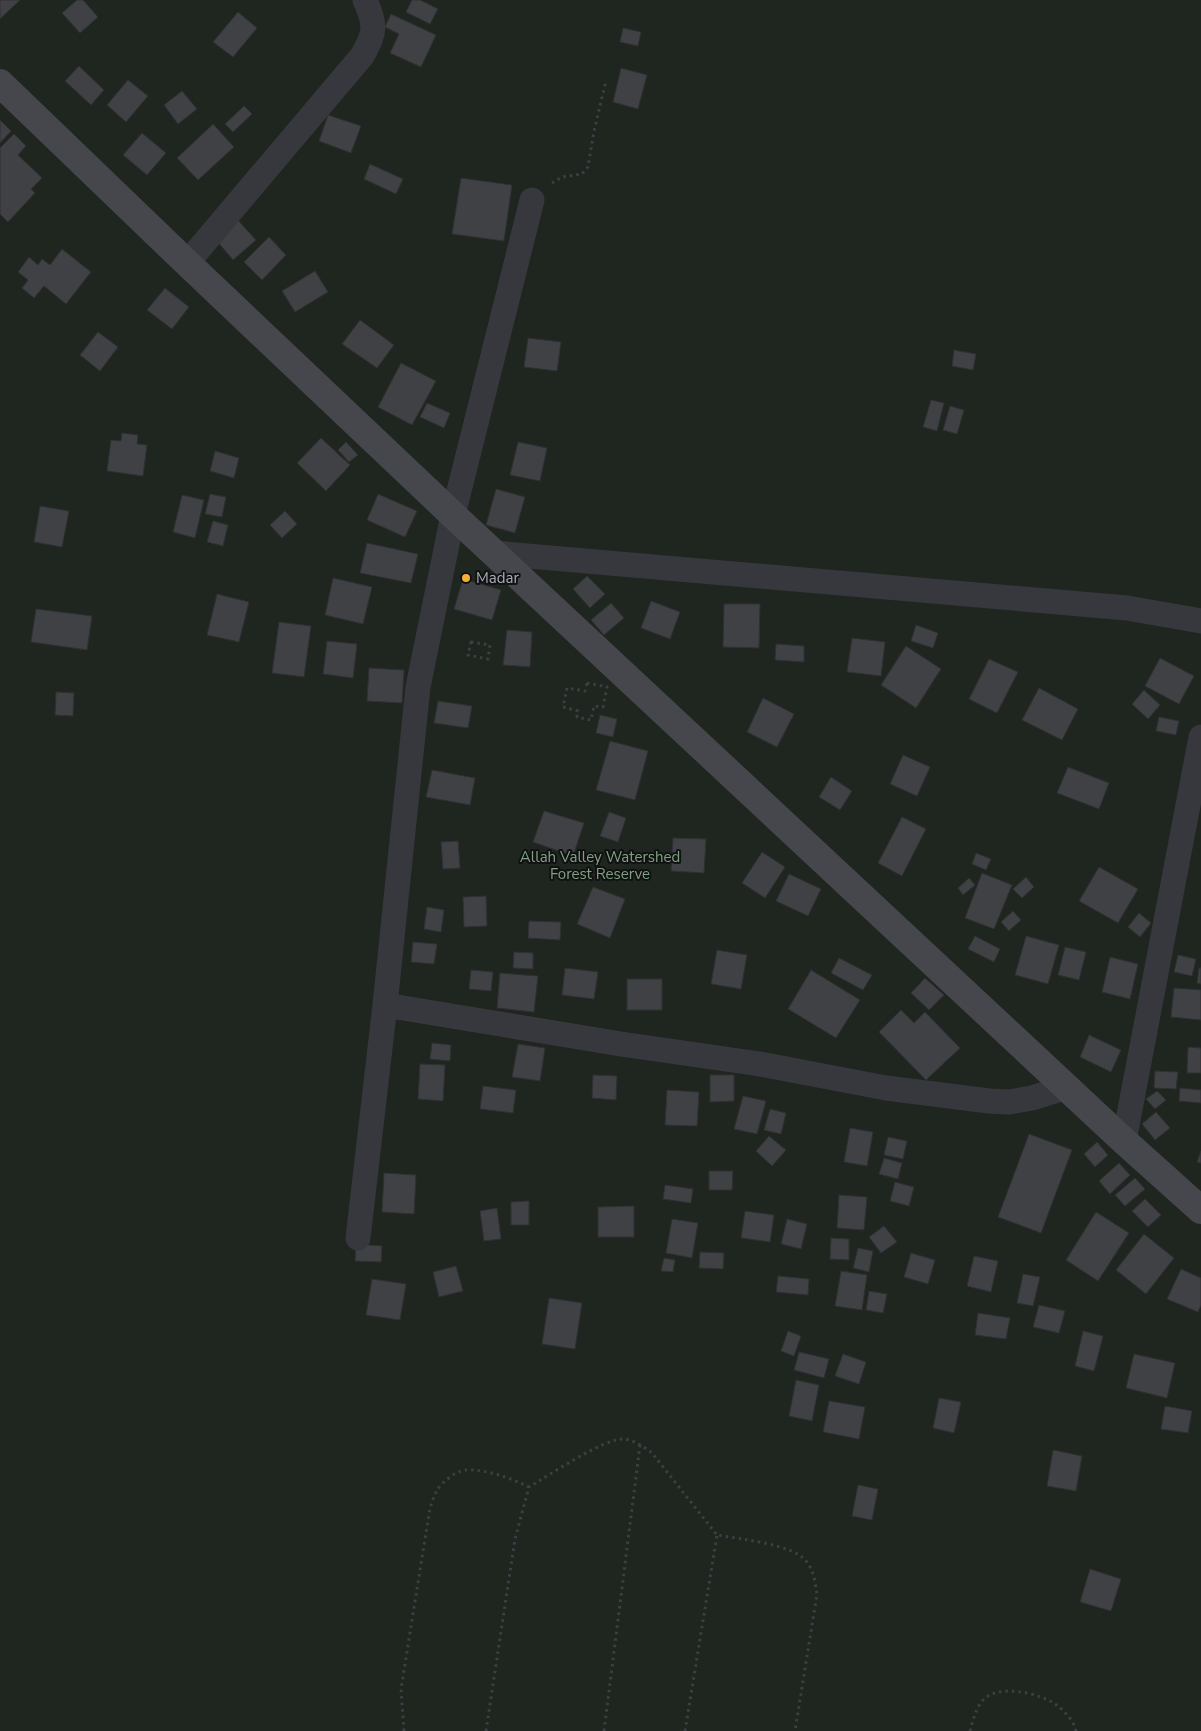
<svg xmlns="http://www.w3.org/2000/svg" width="1201" height="1731" font-family="'Nunito Sans',sans-serif">
<style>
.green{fill:#1e261f}
.building{fill:#404145;stroke:#303034}
.lines{fill:none;stroke-linecap:round;stroke-linejoin:round}
.path{stroke:#3d3f44;stroke-width:3;stroke-dasharray:2.5 4;stroke-linecap:butt}
.street{stroke:#37383d;stroke-width:25}
.secondary{stroke:#45474d;stroke-width:28}
.poi-dot{fill:#f2b134;stroke:#111113;stroke-width:2}
.labels{text-anchor:middle;stroke-width:4;stroke-linejoin:round;paint-order:stroke}
.poi-label{font-size:15px;fill:#a8adb8;stroke:#111113;text-anchor:start}
.park-label{font-size:15px;fill:#7fa381;stroke:#111113}
</style>
<rect width="100%" height="100%" fill="#161618"/>
<path class="green" d="M0,0H1201V1731H0Z"/>
<path class="building" d="M0,0H20L0,19Z
M77,0H83L98,17L80,33L62,13Z
M412,0H420L438,9L430,24L406,12Z
M238,12L257,28L233,57L213,42Z
M391,14L436,35L421,67L390,53L399,34L385,27Z
M623,28L641,32L638,46L620,42Z
M79,66L104,90L91,105L65,81Z
M621,68L647,75L638,109L613,102Z
M128,80L148,96L126,122L107,105Z
M182,91L197,109L178,124L164,105Z
M244,106L252,114L233,132L225,124Z
M328,115L361,126L351,153L319,141Z
M0,120L11,131L0,143Z
M213,124L234,147L198,180L177,158Z
M142,133L166,153L147,175L123,155Z
M14,134L26,146L18,155L42,178L31,189L35,193L8,222L0,214V148Z
M370,164L403,179L396,194L364,179Z
M461,178L512,185L504,241L452,234Z
M234,216L256,240L233,260L212,235Z
M269,237L286,255L262,280L244,262Z
M62,249L91,272L66,304L44,286L34,298L22,288L28,280L18,272L29,257L38,265L42,259L50,265Z
M315,271L328,292L295,312L282,291Z
M165,288L189,307L172,329L147,310Z
M360,320L394,345L377,368L342,344Z
M98,332L118,347L100,371L80,355Z
M528,338L561,342L557,371L524,367Z
M954,350L976,354L973,370L952,366Z
M401,363L436,381L412,425L378,407Z
M931,400L944,403L937,431L923,427Z
M427,403L450,413L444,428L420,417Z
M950,406L964,410L957,434L943,430Z
M122,433L138,435L137,444L147,445L143,476L107,471L111,440L121,441Z
M321,438L350,465L326,491L297,463Z
M346,442L358,455L349,462L338,450Z
M518,442L547,448L540,481L510,475Z
M215,451L239,458L234,478L210,471Z
M496,489L525,497L515,533L486,525Z
M210,494L226,497L222,517L205,514Z
M378,494L417,511L405,537L367,520Z
M182,495L204,500L195,538L173,532Z
M40,506L69,511L62,547L34,542Z
M285,511L297,524L282,538L270,525Z
M213,521L228,525L223,546L207,542Z
M367,543L418,554L411,583L360,573Z
M587,576L605,594L590,608L573,589Z
M333,578L372,587L363,624L325,615Z
M463,579L501,590L492,620L454,609Z
M217,594L249,602L239,642L207,635Z
M651,601L680,612L670,639L641,628Z
M611,603L624,618L604,635L591,620Z
M724,604H760L759,648L723,647Z
M36,609L92,616L87,650L31,642Z
M279,622L311,626L304,677L272,673Z
M916,625L938,633L933,648L911,641Z
M507,630L532,632L530,667L503,665Z
M852,638L885,642L881,676L847,672Z
M327,641L357,644L353,678L323,674Z
M776,644L804,646V662L775,660Z
M906,646L941,669L916,708L881,685Z
M1160,658L1194,676L1179,704L1145,686Z
M989,659L1018,672L997,713L969,699Z
M369,668L404,670L402,703L367,701Z
M1039,688L1078,709L1062,740L1022,720Z
M1144,690L1160,705L1148,719L1132,704Z
M56,692L74,693L73,716L55,715Z
M763,698L794,714L777,747L747,732Z
M438,701L472,706L468,728L434,723Z
M600,715L617,719L613,737L596,733Z
M1159,717L1179,721L1176,735L1156,731Z
M610,741L648,751L635,800L596,790Z
M903,755L930,767L917,796L890,784Z
M1068,767L1109,783L1099,809L1057,793Z
M432,770L475,778L470,805L426,797Z
M831,777L852,791L840,810L819,797Z
M544,811L584,823L573,856L533,842Z
M609,812L626,818L618,842L600,836Z
M902,817L926,829L902,876L878,863Z
M673,838L706,839L704,873L671,871Z
M458,841L460,868L443,869L441,842Z
M762,852L785,867L765,898L742,883Z
M976,853L991,859L986,870L972,864Z
M1099,867L1138,889L1118,923L1079,901Z
M982,873L1012,885L994,929L965,918Z
M789,874L821,889L808,916L776,901Z
M1026,877L1034,887L1022,898L1013,889Z
M969,878L975,885L963,895L958,888Z
M593,887L625,899L610,938L577,924Z
M486,896L487,926L464,927L463,897Z
M427,907L444,910L441,932L424,929Z
M1013,911L1021,920L1009,931L1001,922Z
M1139,913L1151,923L1140,937L1128,927Z
M529,921L561,922L560,940L528,938Z
M975,936L1000,949L994,962L968,949Z
M1026,936L1059,945L1048,984L1015,975Z
M413,942L437,944L434,964L411,962Z
M1065,947L1086,952L1079,980L1058,975Z
M717,950L747,955L741,989L711,984Z
M514,952L533,953V969L513,968Z
M1178,955L1196,959L1192,976L1174,972Z
M1110,957L1138,964L1130,999L1102,992Z
M839,958L872,975L863,990L831,973Z
M565,968L598,972L594,999L562,995Z
M1199,968H1201V984L1197,983Z
M471,970L493,972L491,991L469,989Z
M811,970L860,1000L836,1038L788,1009Z
M500,973L538,976L534,1012L497,1008Z
M925,978L944,995L929,1010L911,993Z
M627,979H662V1010H627Z
M1174,988L1201,990V1020L1171,1017Z
M901,1010L914,1023L925,1012L960,1048L926,1080L879,1032Z
M1089,1035L1121,1050L1111,1072L1080,1057Z
M432,1043L451,1045L450,1061L430,1059Z
M518,1044L545,1048L540,1081L512,1077Z
M1188,1047L1201,1048V1073H1187Z
M420,1064L445,1065L443,1101L418,1099Z
M1155,1071L1178,1072L1176,1089L1154,1088Z
M593,1075L617,1076L616,1100L592,1098Z
M710,1075H734V1101L710,1102Z
M483,1086L516,1090L513,1113L480,1109Z
M1180,1088L1201,1090V1103L1179,1101Z
M667,1090L699,1092L697,1126L665,1125Z
M1157,1091L1166,1100L1155,1109L1146,1099Z
M743,1096L766,1101L757,1134L734,1129Z
M770,1109L786,1113L781,1134L764,1130Z
M1156,1112L1170,1128L1155,1140L1142,1124Z
M850,1128L873,1132L867,1166L844,1162Z
M1029,1134L1072,1150L1041,1233L998,1217Z
M769,1136L786,1150L772,1166L756,1151Z
M888,1137L907,1141L903,1159L884,1155Z
M1097,1142L1108,1155L1095,1167L1084,1154Z
M1201,1151V1163L1197,1162Z
M884,1158L902,1163L898,1179L879,1174Z
M1119,1163L1130,1175L1110,1194L1099,1181Z
M709,1171H733L732,1190H709Z
M384,1173L416,1175L414,1214L382,1212Z
M1135,1178L1145,1189L1125,1206L1115,1195Z
M895,1182L914,1187L909,1206L890,1201Z
M665,1185L693,1189L691,1203L663,1199Z
M839,1195L867,1197L864,1230L837,1228Z
M1145,1199L1161,1215L1148,1227L1132,1211Z
M529,1201V1225H511V1202Z
M634,1206V1237H598V1207Z
M497,1208L501,1239L484,1241L480,1211Z
M745,1211L774,1215L770,1242L741,1238Z
M1096,1212L1129,1233L1098,1281L1066,1260Z
M672,1219L698,1223L692,1258L666,1253Z
M787,1219L807,1224L801,1249L781,1244Z
M884,1226L897,1242L881,1253L869,1237Z
M1144,1234L1174,1258L1146,1294L1116,1270Z
M831,1238L849,1239V1260L830,1259Z
M356,1244L382,1246L381,1262L355,1261Z
M858,1248L873,1251L869,1272L853,1268Z
M700,1252L724,1253L723,1269L699,1268Z
M911,1253L935,1260L928,1284L904,1277Z
M974,1256L998,1261L991,1292L967,1286Z
M664,1258L675,1260L673,1272L661,1271Z
M456,1266L463,1291L439,1297L433,1272Z
M1181,1269L1201,1278V1305L1198,1312L1167,1299Z
M841,1271L867,1275L862,1310L835,1306Z
M1023,1274L1040,1277L1033,1306L1017,1303Z
M778,1276L809,1279L808,1295L776,1292Z
M372,1279L406,1284L400,1320L366,1315Z
M869,1291L887,1294L883,1313L866,1310Z
M549,1298L582,1303L575,1349L542,1344Z
M1039,1305L1065,1311L1059,1333L1033,1327Z
M978,1313L1010,1318L1006,1339L975,1335Z
M788,1331L801,1336L794,1356L781,1351Z
M1083,1331L1103,1336L1094,1371L1075,1366Z
M799,1352L829,1359L824,1378L794,1370Z
M843,1354L866,1362L859,1384L835,1376Z
M1134,1354L1175,1363L1167,1398L1126,1388Z
M796,1380L819,1385L812,1421L789,1416Z
M939,1398L961,1402L954,1433L933,1428Z
M829,1401L865,1407L859,1439L823,1432Z
M1165,1406L1192,1411L1188,1433L1161,1429Z
M1053,1450L1082,1456L1076,1491L1047,1486Z
M858,1485L878,1489L872,1520L852,1516Z
M1090,1569L1121,1579L1111,1611L1080,1602Z"/>
<g class="lines">
<path class="path" d="M552,183L562,177L582,174L588,167L594,131L606,81
M471,642L490,645L488,659L468,655Z
M587,683L607,687L603,707L594,706L591,720L577,717L578,711L563,707L567,688L585,691Z
M404,1731L401,1689L430,1508C432,1502 434,1496 437,1490C442,1482 456,1471 465,1470C487,1469 510,1478 529,1487
M486,1731L515,1539L529,1487C548,1476 604,1438 624,1439C634,1440 644,1447 652,1453L717,1535C739,1539 793,1544 806,1561C814,1570 815,1583 817,1594L795,1731
M604,1731L640,1445
M685,1731L717,1535
M970,1731C973,1720 976,1707 984,1699C1000,1684 1039,1693 1055,1704C1064,1710 1074,1721 1076,1731"/>
<path class="street" d="M187,263L362,56C376,32 376,25 365,0
M494,553L1127,608L1201,621
M385,1005L621,1044L760,1064L886,1088L989,1101L1009,1102L1032,1098L1067,1087
M1124,1141L1201,737
M358,1238L385,1005L418,687L453,515L532,200"/>
<path class="secondary" d="M0,83L187,263L453,515L1124,1141L1201,1210"/>
</g>
<circle class="poi-dot" cx="466" cy="578" r="5"/>
<g class="labels">
<g class="poi-label">
<text x="476" y="583">Madar</text>
</g>
<g class="park-label">
<text x="600" y="862">Allah Valley Watershed<tspan x="600" dy="17">Forest Reserve</tspan></text>
</g>
</g>
</svg>
